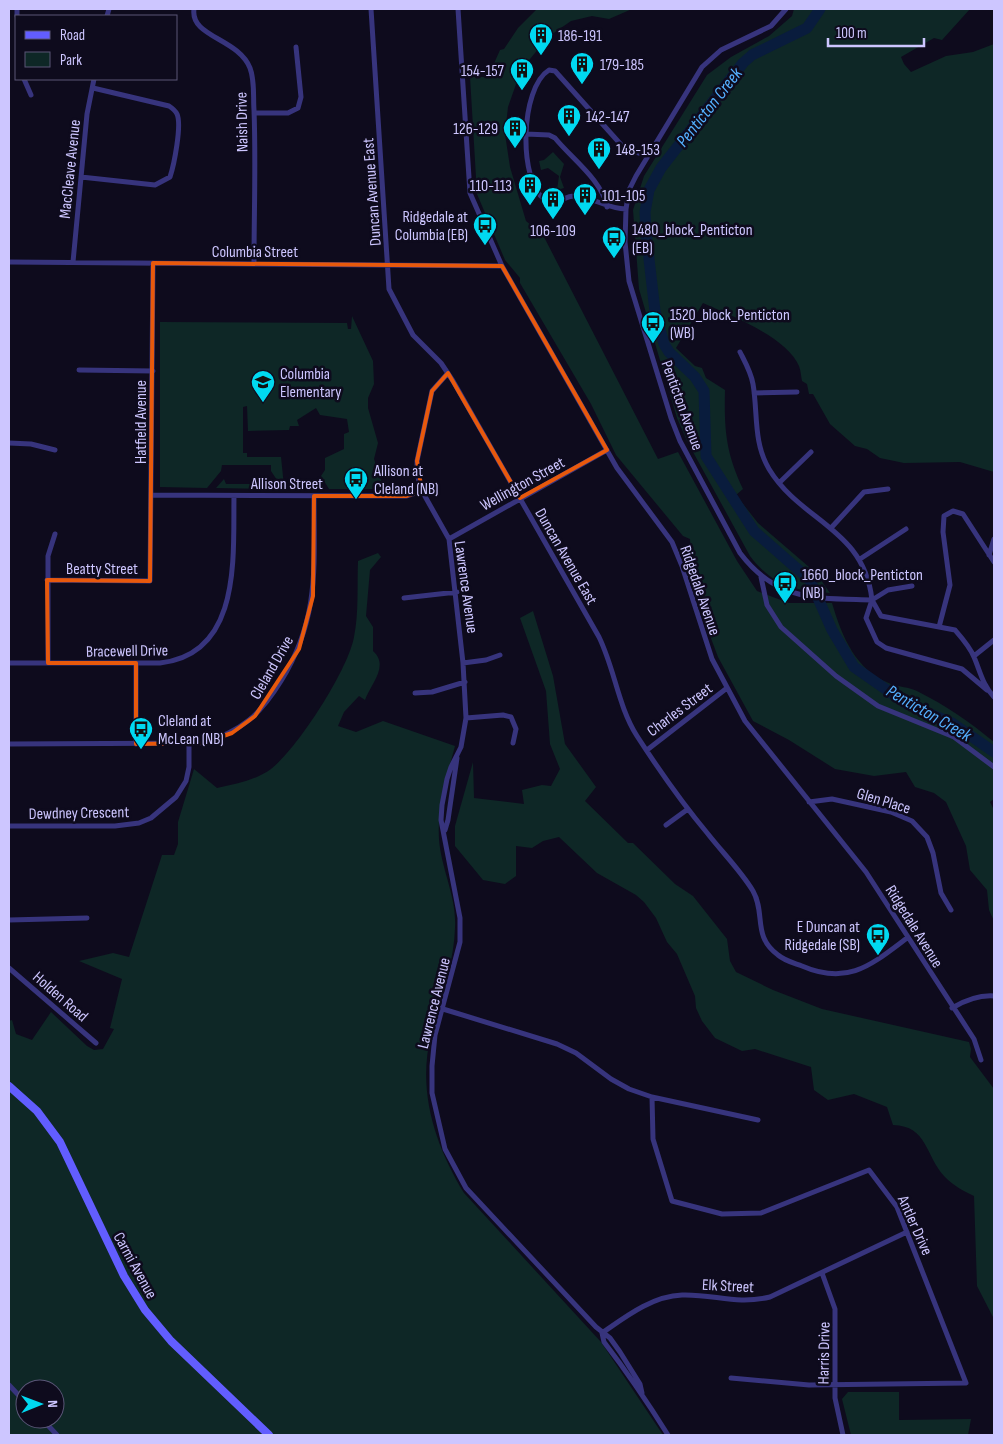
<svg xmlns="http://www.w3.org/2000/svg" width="1003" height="1444" font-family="'Sofia Sans Condensed',sans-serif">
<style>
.green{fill:#0e2726;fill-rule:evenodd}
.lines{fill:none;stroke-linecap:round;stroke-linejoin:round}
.river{stroke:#091c3d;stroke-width:11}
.street{stroke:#37347d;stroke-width:5}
.secondary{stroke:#625dff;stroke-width:8}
.marked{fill:none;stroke:#e8590c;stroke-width:4;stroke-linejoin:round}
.labels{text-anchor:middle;stroke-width:5;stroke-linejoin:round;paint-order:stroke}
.poi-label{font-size:16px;fill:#cdc6ff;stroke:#0e0b1d;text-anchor:start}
.street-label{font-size:16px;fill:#cdc6ff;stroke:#0e0b1d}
.water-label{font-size:18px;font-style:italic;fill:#54b0ff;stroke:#0e0b1d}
</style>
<rect width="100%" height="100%" fill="#0e0b1d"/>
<path class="green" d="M537,9H632L609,19L592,16L571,21L548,37L521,70L508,107L505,134L510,167L526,221L543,235L658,459L678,452L737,561L757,591L789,603H832C842,637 856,671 891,684C899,687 909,687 917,691C945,705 970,722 994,742V799L990,802L994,810V921L989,910L987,890L970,870L966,846L946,802L934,793L915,787L906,772L874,776L835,769L789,740L753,721L718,657L709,633L692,572L690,539L683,536L616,455L591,404L520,283V278L505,260L477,194L470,77H488L500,50L504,49L518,28Z
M794,9H970L942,40L934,38L901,57L904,64L911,72L946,56L973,52L994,44V472L960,462L904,463L880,458L867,449L855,446L830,424L813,394H809L807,384L802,381C801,377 801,371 799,366C787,337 730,315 703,303L676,348L695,366L702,368L706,378L725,390C724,430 726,453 743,489L736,495L758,523L816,573L830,593C794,591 772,585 750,556L687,441L677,418L639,289L633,210L644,176L707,75L731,57L769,36L792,16Z
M553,152L564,164L560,177L564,188L557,190L559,176L548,168L541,170L539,161L544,160Z
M352,316L373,361L374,384L368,398V408L378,443L374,459L384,489H329L321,476L325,470V458L344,449V434L349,432L347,419L320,415L316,408L297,420L299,426H290L289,430L248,431L247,406L243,407V453H247V457H281L284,486H281L271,471V465H222L221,471L207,488L160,487V322L347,323L348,329H351Z
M224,479L226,484H266L268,479L273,489L216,488Z
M378,553L381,557L370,570L366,616L373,627V651C390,666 370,685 365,700L359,696L344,712L338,726L356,732L383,721L455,746C447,777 437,806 439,839C441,869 457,897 455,928C454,964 440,999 431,1035C417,1091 435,1145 464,1193L601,1342L663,1435H9V1021L12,1020L16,1034L32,1040L51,1012L87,1046L94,1050L103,1049L114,1029L110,1028L122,979L79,961L113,953L129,957L162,855H174L178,844V822L194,769L217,788C236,784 256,780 271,769C298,748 348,670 354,637C359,613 357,585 358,561ZM25,1389H55V1419H25Z
M533,611L553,676L565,744L596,787L585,801L628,843H633L675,884L693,896L727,939L730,961L736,972L773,990L822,1009L969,1042L971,1049L970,1057L994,1089V1319L977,1286L974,1196C963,1191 953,1185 945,1177C925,1156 928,1126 893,1125L887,1107L854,1094L828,1100L814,1090L811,1067L755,1049L742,1051L715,1038L702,1021L696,1008L695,996L677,954L667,942L656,918L644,902L636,895L597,873L559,837L543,841L532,848L516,846V876L505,884L483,880L455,846V826L473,762L474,798L524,804L522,790L542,785L551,786L560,769L550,744L546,691L520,618Z
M848,1392H899V1420L971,1419L968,1435H851L842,1399Z"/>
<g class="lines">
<path class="river" d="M820,9L807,28L752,55L743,63L661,168L649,190L645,212L646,233L655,311L664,344L669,352L695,377L704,391L706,456L754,531L810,580L832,630L854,667L907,704L952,723L994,752"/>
<path class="street" d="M17,9V16
M194,9C190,37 238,38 250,68C255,81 253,97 254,110C256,161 254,212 254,263
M371,9L389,289L413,335L441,363L453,381L599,637C615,670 618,706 637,736C659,770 682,803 708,834C722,852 741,871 753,891C766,914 752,936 778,955C785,961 794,963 802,966C848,986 871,965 907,938
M458,9L470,193L502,266L617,468L672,542L682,566L712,659L745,721L866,872L974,1039L981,1060
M786,9L771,26L721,50L702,67L636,176L629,190L626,209L625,242L629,281L671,418L680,441L740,553C777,602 816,598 872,600L881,616L955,630C962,638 970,647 974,657C980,671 983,686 994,697
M107,16L109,9
M24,79L31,95
M254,113H288L298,108L301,97L296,47
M526,134L549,135L555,138C572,159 602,180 607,207
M81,177L155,185L170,177C174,165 182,125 177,114C175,110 172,108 169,106L93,88
M626,209C607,209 588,195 574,196C564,196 555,207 545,200C518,181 520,88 549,70L555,71L624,148L647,156
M9,262L502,266
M73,262L87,114L94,79
M740,352C745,362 751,372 753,384C758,413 753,442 769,469C801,522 864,528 872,600L888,590L912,586
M79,370L153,371
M448,373L432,391L417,461V474L422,491L449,539L463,663L466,718L461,747L451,767L447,779L442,805L441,820L460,918V942L435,1035L432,1066V1093L445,1149L466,1188L596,1327L610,1338L620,1352L640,1384L642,1393
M754,393L797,392
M9,443L31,444L55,450
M779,483L811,452
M152,495L406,496L422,491
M831,528L864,492L888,489
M449,539L607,450
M989,555L994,539
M860,559L906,529
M761,577L767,605L781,627L836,676L878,706L954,737L994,767
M47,580L150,581L153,263
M404,598L457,592
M872,600L866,618L877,642L886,648L962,669L987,690
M939,627L950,585L943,532L944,516L953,511L963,514L994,562
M974,656L994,640
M9,663H160C242,654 233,556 234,496
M48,663V556L55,534
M463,663L486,660L500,655
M415,693L432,692L465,682
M466,718L503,715L511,717L516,729L513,743
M9,744L203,743C242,731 260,715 281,681C320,618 314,566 314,496
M136,744V663
M647,750L727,688
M809,802L832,799L891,812L912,821L927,837L933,853L941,893L951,910
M666,825L688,809
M9,826H115L139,823L151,818L176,797L186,781L189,767V744
M445,830L448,820L457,758
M9,920L87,918
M9,968L96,1043
M952,1008C964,1001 980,995 994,996
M443,1009L557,1044L576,1053L611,1079L629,1089L652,1097L758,1120
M652,1097L653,1139L672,1201L722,1214L761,1213L869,1170L897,1207L966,1383L809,1385L731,1378
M822,1273L835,1309V1398L843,1435
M602,1333C625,1317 652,1296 682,1295C715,1294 735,1305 770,1297L907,1232
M602,1333L604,1342C627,1372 648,1403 668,1435
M9,1385L25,1402
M42,1419L57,1435"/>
<path class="secondary" d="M9,1086L37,1111L60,1142L124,1276L145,1310L171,1341L269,1435"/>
</g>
<path class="marked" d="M153,263L502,266L607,450L520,498L448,373L432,391L417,461L422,491L406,496H314L313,596L299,649L255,716L232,733L203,743L136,744V663H48L47,580L150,581Z"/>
<defs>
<g id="building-pin" transform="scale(1.25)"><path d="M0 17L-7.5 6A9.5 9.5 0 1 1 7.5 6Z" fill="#00d9f1" stroke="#0e0b1d"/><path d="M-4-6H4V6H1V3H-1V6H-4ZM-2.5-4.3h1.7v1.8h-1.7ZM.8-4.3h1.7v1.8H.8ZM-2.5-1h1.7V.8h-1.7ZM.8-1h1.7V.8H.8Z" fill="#111"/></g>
<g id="bus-pin" transform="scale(1.25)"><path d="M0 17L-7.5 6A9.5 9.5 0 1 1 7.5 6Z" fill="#00d9f1" stroke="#0e0b1d"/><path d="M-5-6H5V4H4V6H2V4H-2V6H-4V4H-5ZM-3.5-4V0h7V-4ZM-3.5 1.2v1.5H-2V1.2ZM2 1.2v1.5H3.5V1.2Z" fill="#111"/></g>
<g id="school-pin" transform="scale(1.25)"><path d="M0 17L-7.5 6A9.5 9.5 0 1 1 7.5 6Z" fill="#00d9f1" stroke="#0e0b1d"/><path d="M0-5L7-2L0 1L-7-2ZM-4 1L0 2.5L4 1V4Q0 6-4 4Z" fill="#111"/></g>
</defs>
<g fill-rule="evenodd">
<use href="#building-pin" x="541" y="35"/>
<use href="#building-pin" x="582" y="64"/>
<use href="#building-pin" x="522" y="70"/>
<use href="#building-pin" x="569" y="116"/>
<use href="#building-pin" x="515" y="128"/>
<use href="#building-pin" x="599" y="149"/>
<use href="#building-pin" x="530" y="185"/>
<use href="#building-pin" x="585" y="195"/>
<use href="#building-pin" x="553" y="199"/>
<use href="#bus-pin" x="485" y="225"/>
<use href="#bus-pin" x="614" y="238"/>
<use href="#bus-pin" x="653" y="323"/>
<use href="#school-pin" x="263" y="382"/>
<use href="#bus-pin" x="356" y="479"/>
<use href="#bus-pin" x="785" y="583"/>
<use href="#bus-pin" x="141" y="729"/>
<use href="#bus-pin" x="878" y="935"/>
</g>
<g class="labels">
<g class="poi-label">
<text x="558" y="41">186-191</text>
<text x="600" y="70">179-185</text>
<text x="504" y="76" text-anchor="end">154-157</text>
<text x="586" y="122">142-147</text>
<text x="498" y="134" text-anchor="end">126-129</text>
<text x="616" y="155">148-153</text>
<text x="512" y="191" text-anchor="end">110-113</text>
<text x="602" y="201">101-105</text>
<text x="468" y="222" text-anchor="end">Ridgedale at<tspan x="468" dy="18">Columbia (EB)</tspan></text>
<text x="632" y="235">1480_block_Penticton<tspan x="632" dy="18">(EB)</tspan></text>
<text x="553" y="236" text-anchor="middle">106-109</text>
<text x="670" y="320">1520_block_Penticton<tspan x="670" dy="18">(WB)</tspan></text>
<text x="280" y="379">Columbia<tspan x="280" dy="18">Elementary</tspan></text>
<text x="374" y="476">Allison at<tspan x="374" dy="18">Cleland (NB)</tspan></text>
<text x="802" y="580">1660_block_Penticton<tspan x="802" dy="18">(NB)</tspan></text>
<text x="158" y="726">Cleland at<tspan x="158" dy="18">McLean (NB)</tspan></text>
<text x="860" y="932" text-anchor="end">E Duncan at<tspan x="860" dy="18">Ridgedale (SB)</tspan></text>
</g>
<g class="street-label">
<text transform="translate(241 122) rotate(-91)" y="6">Naish Drive</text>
<text transform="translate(69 169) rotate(-84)" y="6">MacCleave Avenue</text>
<text transform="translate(371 192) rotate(-94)" y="6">Duncan Avenue East</text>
<text x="255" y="257">Columbia Street</text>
<text transform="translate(683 405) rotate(70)" y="6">Penticton Avenue</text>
<text transform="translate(140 422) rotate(-90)" y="6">Hatfield Avenue</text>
<text x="287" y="489">Allison Street</text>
<text transform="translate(522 483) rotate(-29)" y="6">Wellington Street</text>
<text transform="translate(567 556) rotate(60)" y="6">Duncan Avenue East</text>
<text x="102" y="574">Beatty Street</text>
<text transform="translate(467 587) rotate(82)" y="6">Lawrence Avenue</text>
<text transform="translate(701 590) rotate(71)" y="6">Ridgedale Avenue</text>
<text transform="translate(127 650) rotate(-1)" y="6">Bracewell Drive</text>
<text transform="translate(271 667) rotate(-60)" y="6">Cleland Drive</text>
<text transform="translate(679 709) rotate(-37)" y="6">Charles Street</text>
<text transform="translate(884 800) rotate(17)" y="6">Glen Place</text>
<text transform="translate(79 812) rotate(-1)" y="6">Dewdney Crescent</text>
<text transform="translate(915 926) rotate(58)" y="6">Ridgedale Avenue</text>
<text transform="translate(61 996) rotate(41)" y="6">Holden Road</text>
<text transform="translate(433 1003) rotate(-76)" y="6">Lawrence Avenue</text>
<text transform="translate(916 1225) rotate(66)" y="6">Antler Drive</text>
<text transform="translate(136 1265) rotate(61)" y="6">Carmi Avenue</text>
<text transform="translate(728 1285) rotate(3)" y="6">Elk Street</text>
<text transform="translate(823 1353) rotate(-89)" y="6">Harris Drive</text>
</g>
<g class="water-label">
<text transform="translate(709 107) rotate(-52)" y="6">Penticton Creek</text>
<text transform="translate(929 713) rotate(30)" y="6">Penticton Creek</text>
</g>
</g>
<rect width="1003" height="1444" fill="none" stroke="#cdc6ff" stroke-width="20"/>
<rect x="15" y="15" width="162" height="65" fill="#0e0b1d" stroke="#5a5677"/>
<rect x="25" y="31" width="25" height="8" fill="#625dff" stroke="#5a5677"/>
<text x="60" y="40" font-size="15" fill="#cdc6ff">Road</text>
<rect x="25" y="52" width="25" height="15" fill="#0e2726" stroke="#5a5677"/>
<text x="60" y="65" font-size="15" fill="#cdc6ff">Park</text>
<g transform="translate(40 1404) rotate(89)"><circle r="24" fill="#0e0b1d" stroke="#5a5677"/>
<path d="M0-4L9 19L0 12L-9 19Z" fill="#00d9f1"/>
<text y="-8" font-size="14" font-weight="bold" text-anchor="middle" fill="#cdc6ff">N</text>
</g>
<path d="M828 38v8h96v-8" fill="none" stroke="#cdc6ff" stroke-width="2.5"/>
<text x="836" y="38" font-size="15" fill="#cdc6ff" stroke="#0e0b1d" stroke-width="4" paint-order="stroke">100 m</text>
</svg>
